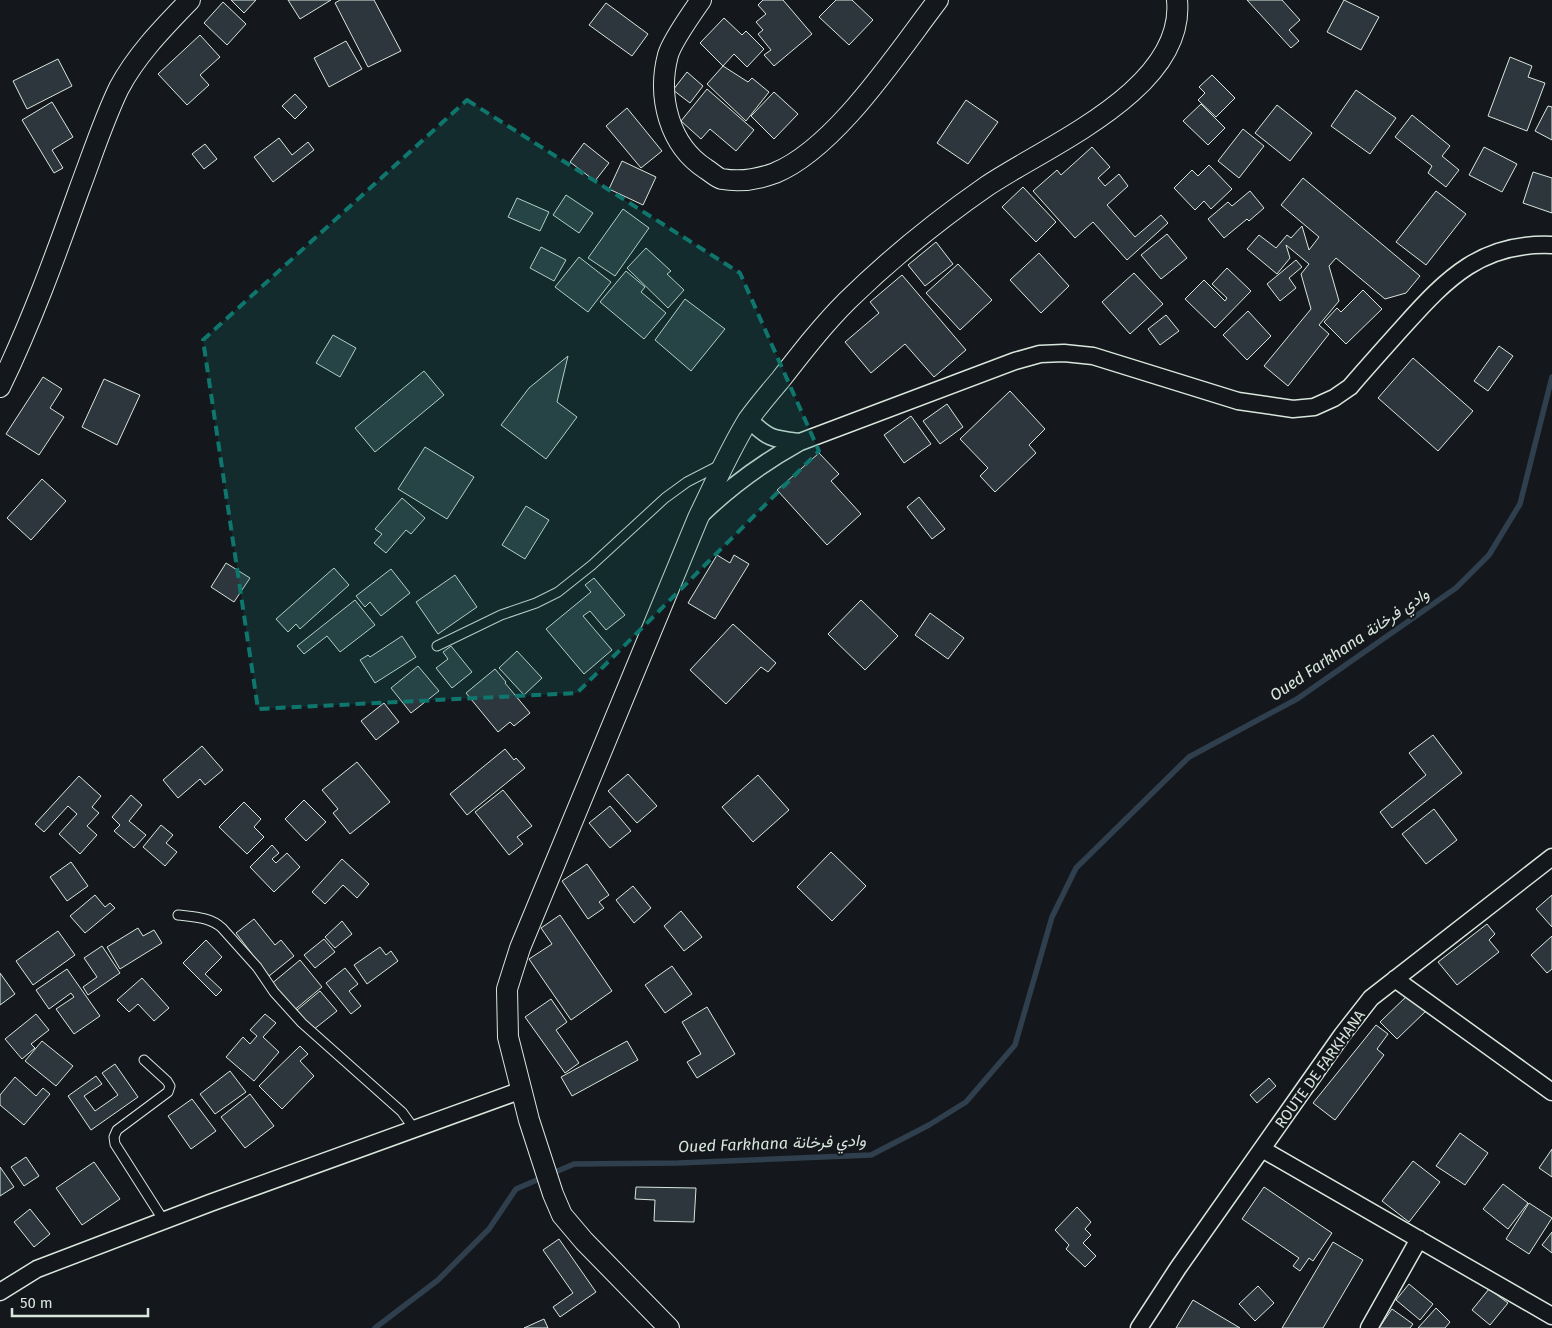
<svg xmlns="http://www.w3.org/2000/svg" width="1552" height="1328" font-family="'Fira Sans',Vazirmatn,sans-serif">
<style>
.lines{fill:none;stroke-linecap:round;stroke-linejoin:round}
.stream{stroke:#2f3f4d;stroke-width:5.5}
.building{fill:#2c363c;stroke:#d8e6dc}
.service-casing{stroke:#d8e6dc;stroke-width:11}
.minor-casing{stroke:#d8e6dc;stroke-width:19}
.tertiary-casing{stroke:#d8e6dc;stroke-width:22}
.service{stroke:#14181c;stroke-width:9}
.minor{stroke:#14181c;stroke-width:16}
.tertiary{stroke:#14181c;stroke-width:20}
.marked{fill:#0f766e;fill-opacity:0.2;stroke:#0f766e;stroke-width:4;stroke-dasharray:10 6;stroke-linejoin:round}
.labels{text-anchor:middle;stroke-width:4;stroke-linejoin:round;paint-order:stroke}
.street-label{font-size:15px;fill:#d8e6dc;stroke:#14181c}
.water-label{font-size:16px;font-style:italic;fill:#d8e6dc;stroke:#14181c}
</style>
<rect width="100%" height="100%" fill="#14181c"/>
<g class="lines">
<path class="stream" d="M375,1328L438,1280L489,1229L516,1189L574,1164L678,1163L871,1155L929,1125L966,1102L1015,1045L1052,917L1076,868L1189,757L1297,699L1456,588L1489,555L1520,504L1552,377"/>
</g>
<path class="building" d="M231,0H256L244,13Z
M288,0H331L300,19Z
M340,0H374L401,51L368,67L335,3Z
M763,0H783L812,34L774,66L764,55L771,50L758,34L763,30L756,22L766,14L758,5Z
M836,0H852L873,20L849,45L819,17Z
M1247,0H1282L1300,20L1289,30L1299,41L1291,48Z
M1344,0L1379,17L1361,50L1327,32Z
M223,2L246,24L227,45L204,23Z
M606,3L648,34L632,56L589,25Z
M724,18L742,35L746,31L764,49L747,67L734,54L723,66L700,43Z
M200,35L220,57L200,75L209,85L187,105L158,74Z
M346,41L362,69L329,87L314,58Z
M1510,57L1532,66L1528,77L1545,83L1527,131L1488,116Z
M58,59L72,86L27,109L13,81Z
M723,66L748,82L752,78L769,92L746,121L707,84Z
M687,72L703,86L690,103L673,90Z
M1212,75L1235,98L1216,117L1198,100L1205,93L1199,87Z
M707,89L754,130L736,151L710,129L701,139L681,121Z
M1356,90L1396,118L1370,154L1331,126Z
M774,92L798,114L774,139L751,116Z
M295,94L307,107L295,119L282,106Z
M966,100L998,122L968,164L937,143Z
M52,102L73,137L52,150L63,168L54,173L22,120Z
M1201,104L1225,128L1208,145L1183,121Z
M1277,105L1312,133L1290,161L1255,133Z
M1548,106L1552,107V140L1535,131Z
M627,108L662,151L641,168L606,126Z
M1412,115L1450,146L1442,156L1459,170L1446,187L1428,173L1432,166L1395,137Z
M1243,129L1264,146L1239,178L1218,161Z
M279,138L292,155L308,142L314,150L273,182L254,157Z
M584,143L609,163L595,181L570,162Z
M205,144L217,159L204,169L192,154Z
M1092,147L1110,167L1098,178L1105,186L1119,174L1128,186L1107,205L1135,237L1161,215L1168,223L1127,260L1093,222L1075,238L1033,191L1057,170L1061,175Z
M1484,147L1517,164L1502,192L1469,175Z
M622,161L656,177L643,205L609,189Z
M1209,165L1232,189L1211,209L1204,201L1195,210L1174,188L1192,170L1198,176Z
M1533,172L1552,178V213L1523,203Z
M1303,178L1420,276L1406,293L1385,299L1336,258L1329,266L1339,301L1319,325L1329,334L1288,386L1264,366L1311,309L1301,274L1309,264L1286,245L1290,258L1277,274L1247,249L1259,235L1276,248L1287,235L1291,238L1302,226L1309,250L1319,237L1281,205Z
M1023,187L1056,222L1036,242L1002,207Z
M1250,191L1264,208L1249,221L1247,219L1224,238L1208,219L1228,202L1232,206Z
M1436,191L1466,214L1426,265L1396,242Z
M566,195L593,213L579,233L553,215Z
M517,198L549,212L540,231L508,217Z
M623,209L649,228L615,276L588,258Z
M1167,234L1187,258L1161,279L1141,255Z
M936,242L953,264L925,286L908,265Z
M541,247L566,260L554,281L530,268Z
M646,248L671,271L667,274L684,290L668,308L627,268Z
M1039,253L1069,286L1041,313L1010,280Z
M579,257L611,282L588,312L555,287Z
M1296,260L1302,267L1289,278L1296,288L1280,301L1267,284Z
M958,264L992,300L960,330L926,293Z
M1227,268L1251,291L1215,328L1185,299L1204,280L1225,301L1227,298L1212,284Z
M626,271L645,287L641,292L666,313L644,339L600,302Z
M1134,273L1163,304L1130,334L1102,302Z
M902,275L966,350L934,377L905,344L871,373L845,342L879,313L870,302Z
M1363,290L1382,309L1346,344L1324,322L1337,308L1341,312Z
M685,299L725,329L691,371L655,340Z
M1248,311L1271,336L1247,360L1223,335Z
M1166,315L1179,331L1160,345L1148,329Z
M333,335L356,348L340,377L316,363Z
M1499,346L1513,356L1488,391L1474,381Z
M568,356L557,402L577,417L546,459L501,425L529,388Z
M1413,358L1473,411L1438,451L1378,398Z
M424,371L444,395L375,452L355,428Z
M43,377L62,389L50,408L64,417L39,455L6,434Z
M104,379L140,395L117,445L82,427Z
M1010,391L1045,429L1029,445L1036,453L995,492L980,476L988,468L960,439Z
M947,404L963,427L940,444L923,421Z
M911,416L931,444L904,463L884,435Z
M425,447L474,477L447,519L398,489Z
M819,453L839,474L831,481L861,514L827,545L777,490Z
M42,479L66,501L31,540L7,518Z
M919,497L945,529L932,539L907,507Z
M402,498L425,518L411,534L406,530L386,553L374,543L382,534L375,529Z
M526,506L549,520L525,559L502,545Z
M717,555L730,563L734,555L749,564L715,619L688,603Z
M226,563L250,578L234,602L211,587Z
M334,568L349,585L300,629L296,624L288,632L276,619Z
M391,569L410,593L381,616L370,602L365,607L356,596Z
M455,575L477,607L438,634L416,602Z
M594,578L625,615L606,630L590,611L583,616L612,650L584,674L546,629L591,592L585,585Z
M355,600L375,625L340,652L327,636L304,654L297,646Z
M861,600L898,636L865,670L828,634Z
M930,613L964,638L948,659L915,635Z
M733,624L776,663L768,672L761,667L726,704L690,670Z
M402,636L416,657L375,683L360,660L368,655L370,657Z
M451,646L472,672L452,688L436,668L448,659L443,652Z
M517,651L542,678L524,695L499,668Z
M418,666L439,691L411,713L391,688Z
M495,669L506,682L505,683L530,713L514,726L510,722L498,732L466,693Z
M384,703L399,722L376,740L361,721Z
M1433,735L1462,773L1392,828L1380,812L1426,775L1409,753Z
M202,746L223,770L205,785L200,779L178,798L163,780Z
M505,749L514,760L516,758L525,768L467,815L450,794Z
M357,762L390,802L350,834L333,813L338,809L322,790Z
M628,774L657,806L637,823L608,791Z
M758,775L789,810L753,842L722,807Z
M79,776L101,796L92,807L99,813L87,826L97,835L80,854L59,834L77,814L68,806L44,832L35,824Z
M503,790L532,826L517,837L523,844L509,855L475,812Z
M131,795L142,805L129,821L146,835L134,848L114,831L120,825L112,817Z
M304,800L326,822L306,841L285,819Z
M244,802L261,819L254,827L264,837L247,854L219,827Z
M610,806L631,831L610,848L589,823Z
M1434,809L1457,840L1426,864L1402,834Z
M161,825L173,835L166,843L177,852L165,866L143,847Z
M272,845L279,853L272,859L276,863L287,853L300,867L274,892L250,867Z
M831,852L866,886L832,921L797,887Z
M342,859L369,884L357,898L343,885L325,904L312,892Z
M71,862L88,886L67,901L50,877Z
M587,864L609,895L599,902L604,908L588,919L562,881Z
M633,886L651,908L634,923L616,900Z
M95,895L105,907L110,903L115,908L85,933L70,916Z
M1552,895V927L1536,909Z
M681,911L702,937L684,951L664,926Z
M560,915L612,991L571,1020L529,959L552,944L541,928Z
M254,919L275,945L281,940L294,956L269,976L236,933Z
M342,921L352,934L335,948L325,937Z
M1487,924L1495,934L1489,940L1499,952L1457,985L1438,962Z
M138,928L143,936L154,930L162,943L120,969L107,947Z
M58,931L75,955L33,985L16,961Z
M1552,936V969L1547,973L1531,955Z
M324,939L335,952L315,968L304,955Z
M206,940L222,957L205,974L222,990L216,996L183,963Z
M102,946L120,973L88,995L83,987L97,977L84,958Z
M380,947L386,955L391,951L398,961L367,984L354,965Z
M300,960L322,987L292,1012L270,985Z
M672,966L692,994L665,1013L645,985Z
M345,968L358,984L349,991L361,1006L351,1014L326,983Z
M67,969L100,1016L74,1034L56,1009L74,997L71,993L49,1009L36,990Z
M0,973L15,994L0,1005Z
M142,978L169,1008L154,1021L138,1004L129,1012L117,1000Z
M320,991L337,1011L313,1030L297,1010Z
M1410,993L1427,1010L1397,1039L1380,1022Z
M551,999L567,1022L556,1030L579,1063L565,1073L525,1017Z
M707,1007L735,1054L697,1078L687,1062L701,1054L682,1022Z
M36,1014L49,1030L31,1044L35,1048L22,1059L5,1039Z
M265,1014L276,1023L263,1037L279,1052L254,1081L226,1057L243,1037L250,1044L257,1036L250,1030Z
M1376,1025L1388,1034L1377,1049L1384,1055L1335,1120L1313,1103Z
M42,1041L73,1066L56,1086L25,1061Z
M627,1041L638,1060L572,1096L561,1077Z
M300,1046L308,1054L300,1061L314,1076L282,1109L259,1086Z
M115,1064L138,1097L91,1130L68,1096L96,1076L102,1084L84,1096L95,1111L118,1095L102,1073Z
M230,1071L246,1092L215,1114L200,1094Z
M15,1077L36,1096L43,1088L50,1094L24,1125L0,1105V1095Z
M1269,1078L1276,1086L1257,1103L1250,1095Z
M250,1094L274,1126L245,1148L221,1117Z
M192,1099L216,1131L191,1149L168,1116Z
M1460,1133L1488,1153L1465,1185L1436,1166Z
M1552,1149V1177L1539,1168Z
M26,1157L39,1176L24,1186L11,1167Z
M1413,1161L1440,1182L1409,1222L1382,1201Z
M94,1162L120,1199L82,1225L56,1188Z
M0,1167L14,1187L0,1196Z
M1503,1184L1528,1203L1508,1229L1483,1209Z
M636,1187L696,1188L694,1222L654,1221L655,1200L635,1199Z
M1264,1187L1332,1233L1313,1261L1309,1258L1300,1271L1293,1266L1299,1258L1242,1219Z
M1529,1203L1552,1218L1529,1254L1506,1239Z
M1077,1207L1091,1222L1085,1229L1091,1235L1083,1243L1096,1256L1085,1267L1066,1249L1069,1245L1055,1230Z
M30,1209L50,1234L34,1247L14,1222Z
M1552,1232V1253L1542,1245Z
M559,1239L596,1292L560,1317L553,1307L573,1293L543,1250Z
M1333,1242L1363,1260L1323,1328H1282Z
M1409,1284L1433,1304L1420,1320L1396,1300Z
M1258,1286L1274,1303L1255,1321L1239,1304Z
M1489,1289L1508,1303L1490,1325L1472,1310Z
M1193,1300L1240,1328H1176Z
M1436,1308L1450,1322L1445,1328H1418Z
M1392,1309L1413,1324L1410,1328H1379Z
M544,1319L548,1328H524Z"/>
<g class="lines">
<g class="service-casing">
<path id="service" d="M437,646L501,615L536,603L558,592L592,565L665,498L687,482L720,465
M178,915C194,917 210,917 222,928L257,967L274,992L302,1023L402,1112L415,1130
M144,1060L167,1081L170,1086L168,1092L117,1130L114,1137L115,1144L164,1221"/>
</g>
<g class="minor-casing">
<path id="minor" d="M749,419C767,439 774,439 800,442L1015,361L1040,354L1064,353L1093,356L1238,401L1293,409L1314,407L1334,398L1350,387C1368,366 1386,346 1404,326C1447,278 1482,242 1552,245
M703,513C733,484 764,462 800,442
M1395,979L1552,1092
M1262,1149L1552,1316
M0,1292L37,1269L210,1203L522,1090
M1139,1328L1178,1268L1342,1035L1371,998L1552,857
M1369,1328L1419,1239"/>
</g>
<g class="tertiary-casing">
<path id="tertiary" d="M701,0C692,13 672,41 668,55C657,97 669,145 706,169C711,172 717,178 722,179C739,182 759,179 775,173C836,148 898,52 938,0
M0,387C31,323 55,257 79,190C92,156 103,121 119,88C137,54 164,27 190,0
M669,1328L584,1241L562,1215L553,1194L529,1120L508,1037L507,989L520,948L698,518C714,485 729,451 748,420C758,406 770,392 781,379C802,352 823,325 847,301C890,259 938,220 987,186C1048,145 1186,89 1177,0"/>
</g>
<use href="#service" class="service"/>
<use href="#minor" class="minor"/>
<use href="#tertiary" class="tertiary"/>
</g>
<path class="marked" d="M467,100L740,273L819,451L577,693L258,709L203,340Z"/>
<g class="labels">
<g class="street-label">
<text transform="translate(1320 1069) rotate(-54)" y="5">ROUTE DE FARKHANA</text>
</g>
<g class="water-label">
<text transform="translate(1349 644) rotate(-34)" y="6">Oued Farkhana وادي فرخانة</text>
<text transform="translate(772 1143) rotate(-2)" y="6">Oued Farkhana وادي فرخانة</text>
</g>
</g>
<path d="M12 1308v8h136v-8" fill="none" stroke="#d8e6dc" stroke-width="2.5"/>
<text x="20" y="1308" font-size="15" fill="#d8e6dc" stroke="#14181c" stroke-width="4" paint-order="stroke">50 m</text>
</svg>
